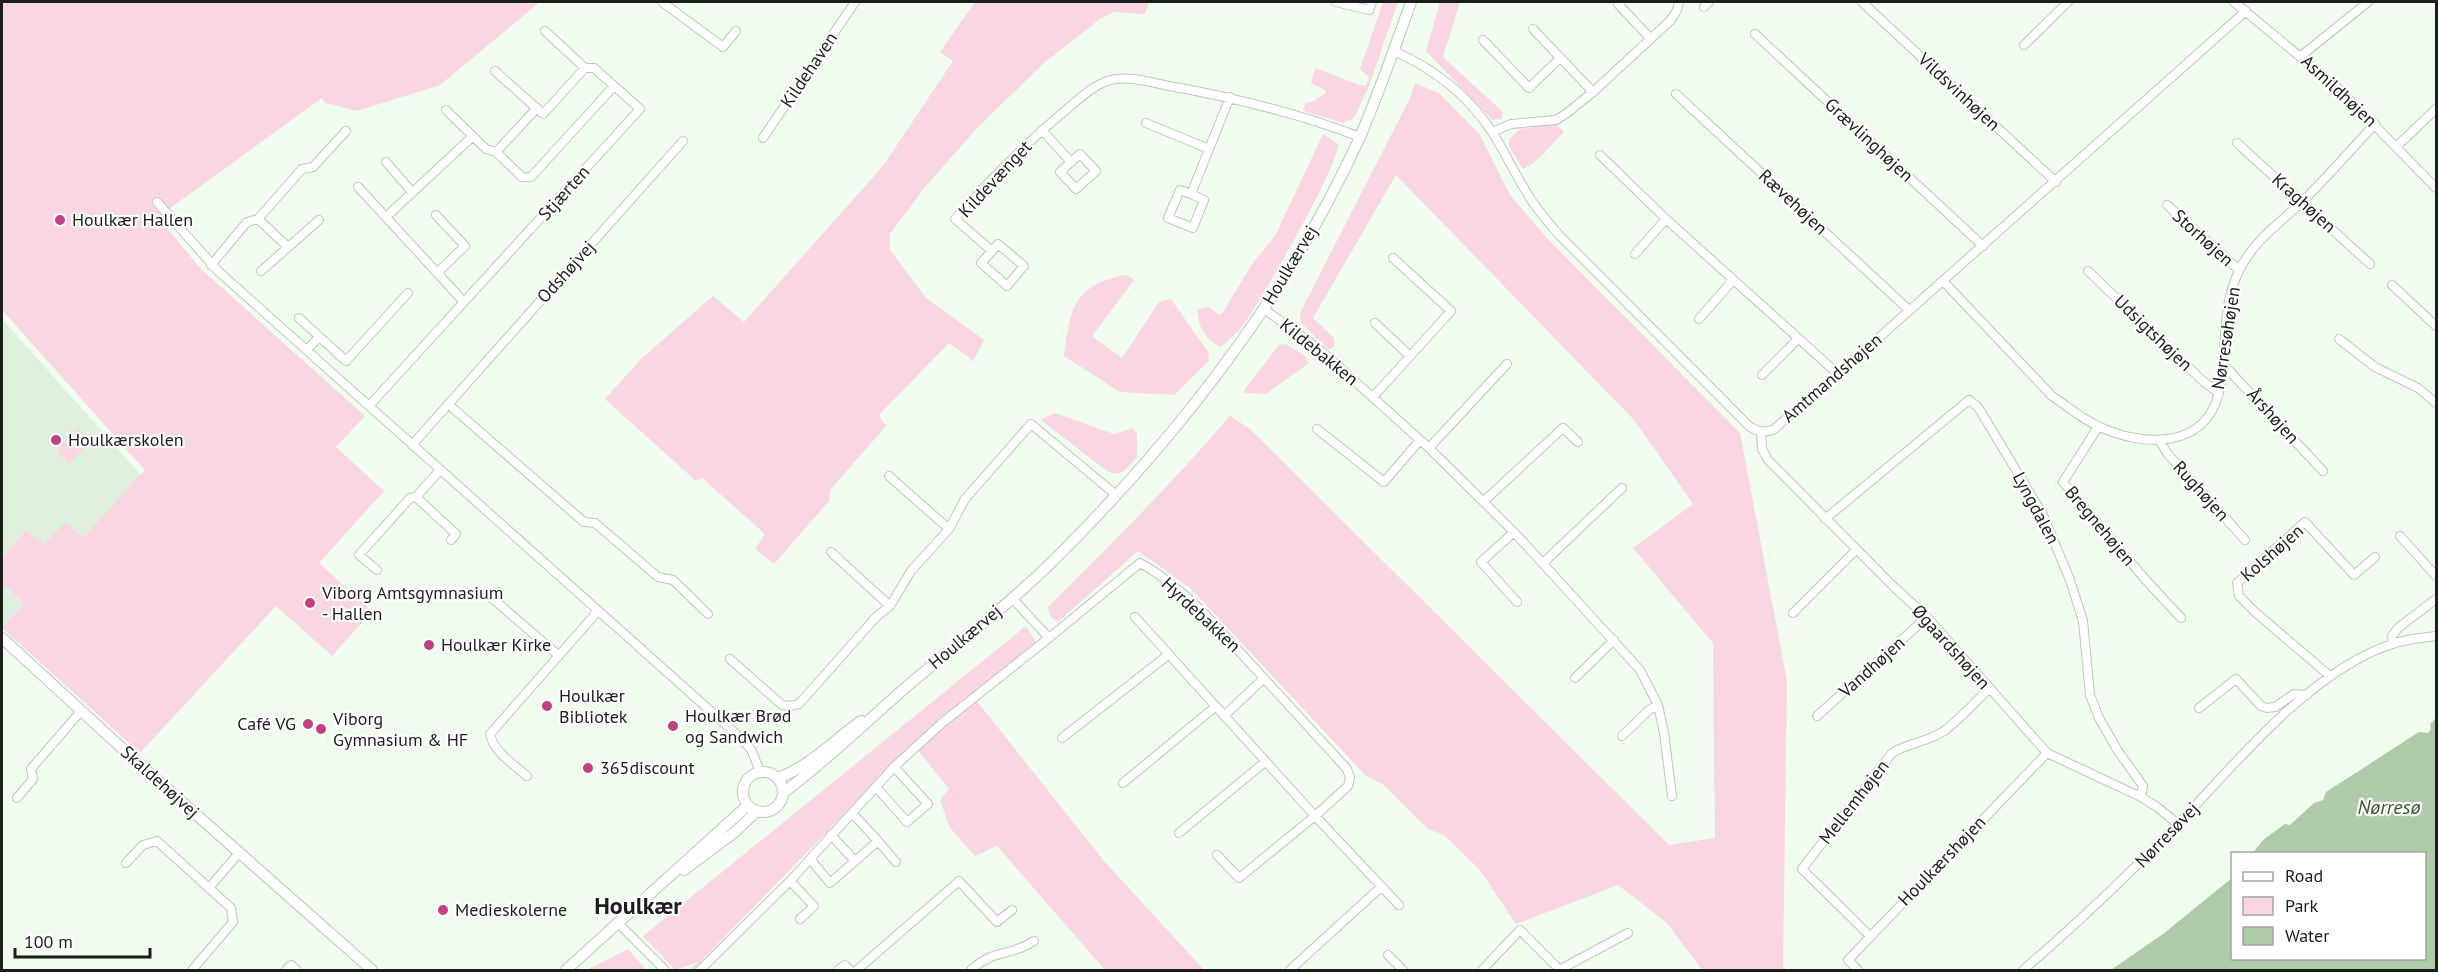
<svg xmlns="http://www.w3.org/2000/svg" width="2438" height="972" font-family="'PT Sans',sans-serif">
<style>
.built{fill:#dff1dc}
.green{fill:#fad6e3}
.water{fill:#aecaa9}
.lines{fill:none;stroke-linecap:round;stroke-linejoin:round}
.minor-casing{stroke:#bcc8ba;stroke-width:10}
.tertiary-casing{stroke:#bcc8ba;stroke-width:12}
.minor{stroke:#fff;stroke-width:8}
.tertiary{stroke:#fff;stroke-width:10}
.poi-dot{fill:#c43f82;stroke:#fff;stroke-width:2}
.labels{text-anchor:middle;stroke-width:4.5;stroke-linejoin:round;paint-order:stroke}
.street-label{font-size:18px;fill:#1b1f1a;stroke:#fff}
.poi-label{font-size:18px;fill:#1b1f1a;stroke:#fff;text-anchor:start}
.water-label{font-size:20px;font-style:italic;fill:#305729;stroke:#fff}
.district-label{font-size:24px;font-weight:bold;fill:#1b1f1a;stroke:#fff}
</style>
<rect width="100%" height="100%" fill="#f0fced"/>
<path class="built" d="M2,319L141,475L83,539L44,545L26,530L2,558Z
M2,583L24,603L2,628Z"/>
<path class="green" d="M2,2H540L440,85L357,111L325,103L322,98L158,217L200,268L365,416L336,447L384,491L319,563L372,611L332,656L276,606L140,753L2,628L24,603L2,583V558L26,530L44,545L65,522L83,538L145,470L2,310Z
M975,2H1149L1145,14L1114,12L1100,19L1045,62L978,127L925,187L890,234V250L926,298L984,340L973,361L949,343L879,415L886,426L830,490L829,501L774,564L755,549L765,534L702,478L696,481L605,399L641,359L713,296L744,322L883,166L953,61L940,52Z
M1383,2H1398L1369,86L1354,118L1343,123L1303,111L1306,102L1310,103L1325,94V90L1311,83L1315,68L1360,85H1366L1369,77L1360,69Z
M1440,2H1460L1443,57L1503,112L1501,119L1492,120L1426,51Z
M1415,83L1439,93L1480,135L1510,195L1546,237L1740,433L1787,681L1783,966L1786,970H1702L1667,923L1618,885L1516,924L1480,870L1444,835L1428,829L1383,784L1366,776L1190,588L1138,551L1058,622L1050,616L1048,607C1111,545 1172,483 1230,416L1250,429L1669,845L1715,838L1713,643L1633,548L1693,504L1635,421L1396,175L1313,318L1334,338L1335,346L1329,350L1301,323L1300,313L1409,100Z
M1557,124L1564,132L1536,161L1523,169L1509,147V139L1520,129Z
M1323,134L1338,144C1341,162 1257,308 1241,328C1235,335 1227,341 1221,347C1205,339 1198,327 1197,309L1209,307L1219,315L1222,314L1252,264L1275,236Z
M1123,275L1128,276L1134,280L1092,336L1122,358L1159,302L1171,299L1208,352L1209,361L1174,395L1120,392L1064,356C1071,309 1071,288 1123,275Z
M1286,344L1304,355L1309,363L1266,394L1245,393L1244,390L1279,345Z
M1055,413L1114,434L1133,428L1137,434V457C1127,468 1122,478 1107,471L1042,421L1044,418Z
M78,428L91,441L69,464L56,451Z
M1026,626L1036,642L972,695L1104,861L1204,970H1105L997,846L975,856L950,828L940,800L949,789L913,744L701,961L709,970H689L698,962L675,970L643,936Z
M628,949L646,970H587Z"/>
<path class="water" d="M2436,718V970H2111L2163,934L2232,878V958H2424V854L2253,853L2263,840L2285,824L2290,825L2314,803L2323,800L2326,792L2419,732L2428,733L2431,729L2430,724Z"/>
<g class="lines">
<g class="minor-casing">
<path id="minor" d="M662,2L723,47L736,31
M1336,2L1369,10L1372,2
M1621,2L1618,4L1651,39
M1862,2L2056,182
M2234,2L2339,89L2436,188
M1704,7L1709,2
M1533,29L1593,92
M1755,34L1983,246
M1483,40L1529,88L1560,58
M2024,45L2068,2
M1394,51C1434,69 1468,95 1492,132C1507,155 1518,181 1534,204C1542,215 1551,226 1560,236L1750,427L1761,432L1773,430L1838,374L2246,11
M2301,56L2368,2
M495,71L543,114L585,68
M1676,94L1909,310
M446,110L486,149L496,152L522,177H531L614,86
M1146,123L1209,149
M1042,130L1071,162L1060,172L1076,189L1096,171L1080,154L1071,162
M1492,132L1511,124L1556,120L1567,113L1593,92L1671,20L1677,10L1679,2
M763,138L855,2
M2237,143L2370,264
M2397,146L2436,109
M496,152L537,108
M1600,155L1666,219L1838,374
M386,162L412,192
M358,187L464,302
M1191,194L1204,200L1193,228L1168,218L1180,190L1191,194L1230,97
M157,202L218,271L743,740L752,751L760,772
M2167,205L2239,270
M436,215L465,246L437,273
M386,217L473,136
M258,219L288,247
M992,251L981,263L1007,286L1024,266L998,244L992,251L955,219C990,180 1026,143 1066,110C1080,98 1093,85 1111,80C1130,75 1152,83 1170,86C1235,98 1298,113 1360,137
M1635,254L1666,219
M211,265L247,222L258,219L302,169L313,167L346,131
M261,271L319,220
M2088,271L2204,382L2219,393
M1944,282L2052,396C2067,406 2082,419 2098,426C2141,447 2206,450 2219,392C2228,352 2220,309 2239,271C2253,241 2280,223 2303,201C2328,176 2351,150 2375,124
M2392,285L2436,326
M1264,309L1318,348L1429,448L1514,532L1640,670L1658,705L1664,733L1672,796
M299,318L346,361L408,293
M1699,319L1733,280
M1375,323L1410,356
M2339,339L2375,367L2418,388L2436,403
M307,350L319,337
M2222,363L2323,471
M1762,375L1798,339
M1373,397L1451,311L1393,258
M448,404L584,522L595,523L658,577L673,580L708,614
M369,406L640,109L594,68H585L545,31
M2098,427L2063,482L2144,578L2181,618
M1317,429L1384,482L1420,440
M1761,432L1762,449L1768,460L1894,587L1927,617L2047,753L2141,797L2157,807L2178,824
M2160,441L2167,453L2245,540
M412,445L683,141
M1429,448L1507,364
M440,470L416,497L456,534L451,540
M889,476L949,529
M1484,501L1563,428L1578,442
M1825,519L1969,400L1978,407L2043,515L2070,580L2083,621L2090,695L2099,718L2118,751L2143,786L2141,797
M1514,532L1481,562L1517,602
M2400,536L2436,576
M831,552L890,606
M1543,563L1622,488
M377,570L359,555L410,498L416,497
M499,592L493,599L558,655
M1012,598L1049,638L1140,563C1164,576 1185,595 1205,614L1347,769L1350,778L1348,786L1315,816L1399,905
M1793,613L1856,550
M1135,617L1315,816L1239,878L1217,855
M2393,644L2392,636L2398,628L2436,599
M730,659L782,705L790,706L799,704L877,616L890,606L911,571L949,529L965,499L1031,424L1116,495
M2330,676L2255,612L2239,596L2237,583L2305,522L2354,575L2375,557
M1575,678L1614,640
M2199,708L2236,679L2261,706L2267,708L2275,707L2294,694L2307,695
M1224,716L1264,678
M1817,716L1927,617
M1622,736L1649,710L1658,705
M1062,738L1168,655
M527,776C514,765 493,751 490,734L598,611
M1123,783L1215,707
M876,787L907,822L928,804L894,767
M17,798L33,779L31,769L81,711
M1179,833L1265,762
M831,835L855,861
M878,841L896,862
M810,859L830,883L878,841L852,813
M126,863L143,845L157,841L231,908L233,922L192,970
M790,881L814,906L800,919
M209,888L239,853
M617,922L665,970
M1870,936L1802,869L1892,753C1908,743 1928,742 1944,731C1960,719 1974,703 1989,689
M1388,955L1403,970
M286,970L291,965L297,970
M700,970L790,881L894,767L942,723L1049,638
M838,970L845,965L850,970
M857,970L959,881L997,922L1012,910
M971,970C995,948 1010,957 1034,941
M1290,970L1381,887
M1482,970L1520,930L1560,970
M1559,970L1628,933
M1858,970L1848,960L2047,753
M2023,970C2077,924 2128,875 2178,824C2236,763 2310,671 2392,644C2406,639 2422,638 2436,636"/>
</g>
<g class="tertiary-casing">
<path id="tertiary" d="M2,638L138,763L372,970
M743 792a20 20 0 1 1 40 0a20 20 0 1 1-40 0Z
M777,778C808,768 834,740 861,721
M783,793C829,759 869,719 912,682C963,639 1017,598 1064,550C1184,429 1289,293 1360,137C1379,93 1395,47 1411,2
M684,870L735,832L756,812
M566,970L747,806"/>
</g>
<use href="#minor" class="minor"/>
<use href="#tertiary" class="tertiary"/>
</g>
<g class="poi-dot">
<circle cx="60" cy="220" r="6"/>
<circle cx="56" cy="440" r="6"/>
<circle cx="310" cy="603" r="6"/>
<circle cx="429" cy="645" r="6"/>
<circle cx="547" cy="706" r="6"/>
<circle cx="308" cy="724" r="6"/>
<circle cx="673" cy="726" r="6"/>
<circle cx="321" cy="729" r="6"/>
<circle cx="588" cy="768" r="6"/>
<circle cx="443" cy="910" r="6"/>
</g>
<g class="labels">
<g class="street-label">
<text transform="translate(809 70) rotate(-56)" y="6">Kildehaven</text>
<text transform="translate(2339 91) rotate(43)" y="6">Asmildhøjen</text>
<text transform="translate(1959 92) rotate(43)" y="6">Vildsvinhøjen</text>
<text transform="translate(1869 140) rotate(43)" y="6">Grævlinghøjen</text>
<text transform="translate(995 179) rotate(-47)" y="6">Kildevænget</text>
<text transform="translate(564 193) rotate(-48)" y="6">Stjærten</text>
<text transform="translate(1793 202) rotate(43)" y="6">Rævehøjen</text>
<text transform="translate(2304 203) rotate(42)" y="6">Kraghøjen</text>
<text transform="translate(2203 238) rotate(42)" y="6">Storhøjen</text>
<text transform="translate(1290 265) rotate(-59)" y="6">Houlkærvej</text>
<text transform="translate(566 272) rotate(-48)" y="6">Odshøjvej</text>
<text transform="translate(2153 333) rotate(44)" y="6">Udsigtshøjen</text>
<text transform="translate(2226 338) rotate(-81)" y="6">Nørresøhøjen</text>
<text transform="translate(1319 352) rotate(39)" y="6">Kildebakken</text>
<text transform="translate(1832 378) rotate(-41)" y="6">Amtmandshøjen</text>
<text transform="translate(2273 416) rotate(48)" y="6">Årshøjen</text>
<text transform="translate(2201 491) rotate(48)" y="6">Rughøjen</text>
<text transform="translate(2036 508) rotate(62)" y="6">Lyngdalen</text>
<text transform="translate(2100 526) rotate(50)" y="6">Bregnehøjen</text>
<text transform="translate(2272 553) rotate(-41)" y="6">Kolshøjen</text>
<text transform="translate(1201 615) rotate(43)" y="6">Hyrdebakken</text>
<text transform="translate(965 637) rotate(-40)" y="6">Houlkærvej</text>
<text transform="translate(1951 647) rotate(48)" y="6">Øgaardshøjen</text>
<text transform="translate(1872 667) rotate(-42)" y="6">Vandhøjen</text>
<text transform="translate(160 782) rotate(42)" y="6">Skaldehøjvej</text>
<text transform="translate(1854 802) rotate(-52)" y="6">Mellemhøjen</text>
<text transform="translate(2167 835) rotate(-46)" y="6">Nørresøvej</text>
<text transform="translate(1942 861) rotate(-46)" y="6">Houlkærshøjen</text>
</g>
<g class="poi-label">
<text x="72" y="226">Houlkær Hallen</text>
<text x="68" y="446">Houlkærskolen</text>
<text x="322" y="599">Viborg Amtsgymnasium<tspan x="322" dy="21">- Hallen</tspan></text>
<text x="441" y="651">Houlkær Kirke</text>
<text x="559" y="702">Houlkær<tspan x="559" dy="21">Bibliotek</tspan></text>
<text x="685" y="722">Houlkær Brød<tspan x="685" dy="21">og Sandwich</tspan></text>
<text x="333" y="725">Viborg<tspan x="333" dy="21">Gymnasium &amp; HF</tspan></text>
<text x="296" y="730" text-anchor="end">Café VG</text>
<text x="600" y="774">365discount</text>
<text x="455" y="916">Medieskolerne</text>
</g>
<g class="water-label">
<text x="2389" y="814">Nørresø</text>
</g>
<g class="district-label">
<text x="638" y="914">Houlkær</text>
</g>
</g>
<rect width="2438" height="972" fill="none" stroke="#1b1f1a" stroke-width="6"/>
<rect x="2231" y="852" width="195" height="108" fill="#ffffff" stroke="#a4a5a3" stroke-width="1.5"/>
<rect x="2243" y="872" width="30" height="9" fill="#ffffff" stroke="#a4a5a3" stroke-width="1.5"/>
<text x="2285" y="882" font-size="18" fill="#1b1f1a">Road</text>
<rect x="2243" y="897" width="30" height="18" fill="#fad6e3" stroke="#a4a5a3" stroke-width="1.5"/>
<text x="2285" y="912" font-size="18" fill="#1b1f1a">Park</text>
<rect x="2243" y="927" width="30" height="18" fill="#aecaa9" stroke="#a4a5a3" stroke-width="1.5"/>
<text x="2285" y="942" font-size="18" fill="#1b1f1a">Water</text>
<path d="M15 948v9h135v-9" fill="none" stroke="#1b1f1a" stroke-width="3"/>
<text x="24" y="948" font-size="18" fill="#1b1f1a" stroke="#ffffff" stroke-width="4.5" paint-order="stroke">100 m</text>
</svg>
